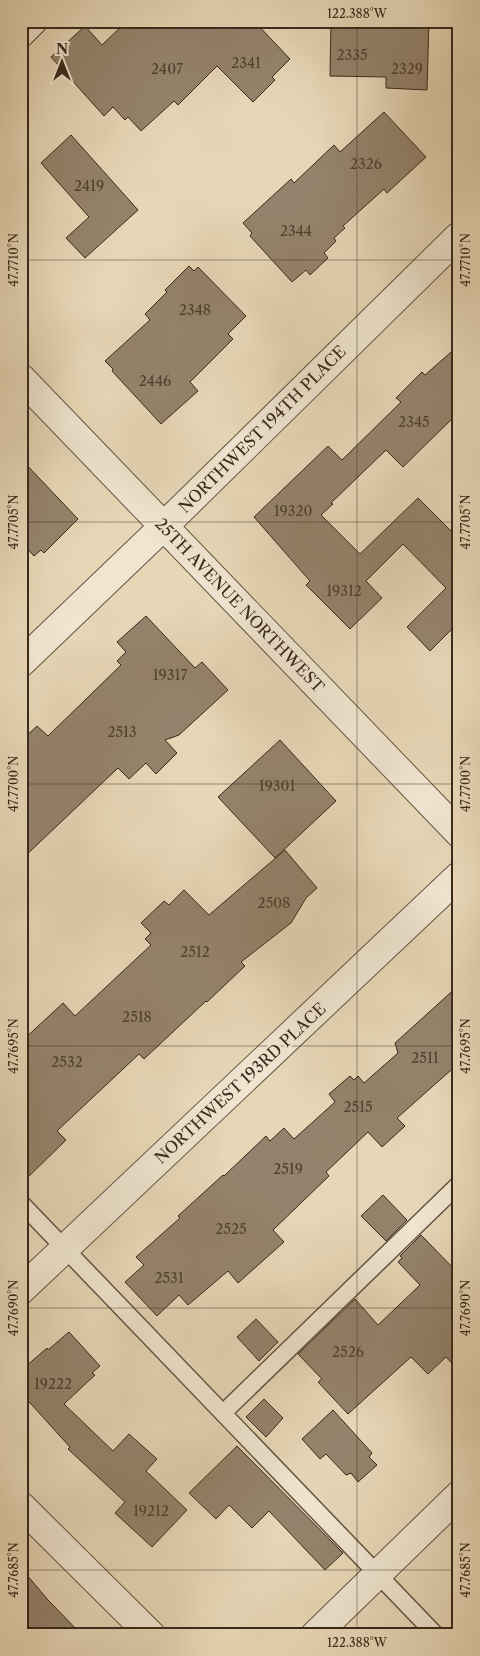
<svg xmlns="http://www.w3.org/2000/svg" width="480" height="1656" font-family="'Libre Caslon Text',serif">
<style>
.building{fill:#94836c;stroke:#3a291b}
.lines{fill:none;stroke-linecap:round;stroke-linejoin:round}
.lane-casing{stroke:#655442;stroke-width:19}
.street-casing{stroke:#655442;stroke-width:30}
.secondary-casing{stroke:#3a291b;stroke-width:30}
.lane{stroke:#efe5d0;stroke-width:16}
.street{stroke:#efe5d0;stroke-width:28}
.secondary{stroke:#efe5d0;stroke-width:28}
.ticks{fill:none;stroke:#3a291b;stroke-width:1;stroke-opacity:0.45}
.labels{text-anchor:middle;stroke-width:4.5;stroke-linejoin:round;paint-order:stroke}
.number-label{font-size:14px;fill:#50402f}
.street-label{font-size:16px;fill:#3a291b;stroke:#efe5d0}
.neatline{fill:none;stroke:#3a291b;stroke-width:2}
.ticks-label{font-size:12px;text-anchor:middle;fill:#3a291b}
</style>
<rect width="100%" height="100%" fill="#e7d7b7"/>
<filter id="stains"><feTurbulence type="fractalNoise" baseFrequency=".004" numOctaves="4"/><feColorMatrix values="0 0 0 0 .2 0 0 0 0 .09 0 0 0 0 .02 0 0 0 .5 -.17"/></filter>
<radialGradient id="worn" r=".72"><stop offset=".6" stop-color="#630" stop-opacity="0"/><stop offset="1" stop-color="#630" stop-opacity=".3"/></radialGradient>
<path class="building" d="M127,21H254L290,59L272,77L275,80L253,102L217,66L178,105L174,101L141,131L128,117L125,120L113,107L104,116L51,57L85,26L102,45Z
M331,21H429L427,90L386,88V77L330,76Z
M384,112L426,157L387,193L384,189L343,226L345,228L334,238L336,241L324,253L328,258L310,275L306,270L292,282L250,236L252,233L243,223L291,179L294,183L334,145L340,152Z
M71,135L138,210L85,258L66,238L89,217L41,163Z
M189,266L194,271L198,267L246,316L228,334L233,339L190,382L198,391L161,424L112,371L113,369L105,361L150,320L145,314L167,292L165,290Z
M459,345V412L403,467L386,450L331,503L333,504L321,515L360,554L418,498L459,539V622L430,651L407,627L446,588L403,544L366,581L382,598L350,629L306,585L310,581L254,517L328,446L342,460L401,402L396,398L422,372L425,375Z
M21,459L78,519L44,553L41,550L34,556L21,542Z
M146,616L195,668L202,662L228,690L179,735L165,740L177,753L156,774L146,763L129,779L118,768L21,860V741L37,726L48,736L121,665L117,661L126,652L117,642Z
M280,740L336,801L275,858L218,797Z
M285,850L317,888L306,898L291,923L241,962L245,966L207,1002L206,1001L144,1059L139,1054L57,1131L66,1140L21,1184V1042L63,1003L75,1016L151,945L145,939L151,933L141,923L164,901L169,905L184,890L209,915Z
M459,985V1063L397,1118L405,1126L382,1147L368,1132L326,1172L329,1176L273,1230L284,1242L238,1283L228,1271L188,1305L179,1295L157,1316L125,1282L144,1265L136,1257L180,1218L178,1216L223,1175L224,1176L266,1136L270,1141L284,1128L294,1139L335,1102L329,1094L350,1076L354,1080L358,1076L364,1083L398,1053L395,1043Z
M383,1195L407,1220L386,1241L361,1216Z
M421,1235L459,1274V1371L446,1357L428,1374L411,1357L348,1414L318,1382L322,1379L298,1354L355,1299L378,1325L420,1285L398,1262L402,1258L400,1256Z
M256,1319L278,1342L259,1361L237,1337Z
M69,1332L100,1366L92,1373L95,1375L64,1404L113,1451L129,1434L157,1459L146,1471L187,1510L152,1547L115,1513L125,1502L68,1449L70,1447L21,1393V1363L25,1367L47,1348L48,1350Z
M264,1399L283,1418L266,1437L246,1417Z
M333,1410L372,1453L369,1457L377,1465L358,1482L351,1473L346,1475L326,1454L320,1459L302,1439Z
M237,1446L343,1553L325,1570L269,1511L252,1528L229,1505L216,1519L189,1493Z
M21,1568L48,1600L82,1635H21Z"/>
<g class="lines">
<g class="lane-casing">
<path id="lane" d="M21,1203L436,1635
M223,1413L459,1184"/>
</g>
<g class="street-casing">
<path id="street" d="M21,378L459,833
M21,663L164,526L459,236
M21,1290L459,876
M21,1506L151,1635
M315,1635L459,1495"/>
</g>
<g class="secondary-casing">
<path id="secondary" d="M21,33L33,21"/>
</g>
<use href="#lane" class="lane"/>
<use href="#street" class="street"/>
<use href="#secondary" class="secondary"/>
</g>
<path class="ticks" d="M357,21V1635M21,260H459M21,522H459M21,784H459M21,1046H459M21,1308H459M21,1570H459"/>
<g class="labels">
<g class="number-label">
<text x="352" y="60">2335</text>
<text x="246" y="68">2341</text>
<text x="167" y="74">2407</text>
<text x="407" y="74">2329</text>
<text x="366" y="169">2326</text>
<text x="89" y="191">2419</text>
<text x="296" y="236">2344</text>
<text x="195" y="315">2348</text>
<text x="155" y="386">2446</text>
<text x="414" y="427">2345</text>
<text x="293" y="516">19320</text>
<text x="344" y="596">19312</text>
<text x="170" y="680">19317</text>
<text x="122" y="737">2513</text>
<text x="277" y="791">19301</text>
<text x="274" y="908">2508</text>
<text x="195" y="957">2512</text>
<text x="137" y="1022">2518</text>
<text x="425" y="1063">2511</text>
<text x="67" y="1067">2532</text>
<text x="358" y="1112">2515</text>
<text x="288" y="1174">2519</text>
<text x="231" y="1234">2525</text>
<text x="169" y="1283">2531</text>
<text x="348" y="1357">2526</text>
<text x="53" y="1389">19222</text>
<text x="151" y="1516">19212</text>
</g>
<g class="street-label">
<text transform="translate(262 429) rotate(-45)" y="6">NORTHWEST 194TH PLACE</text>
<text transform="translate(240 605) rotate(46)" y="6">25TH AVENUE NORTHWEST</text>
<text transform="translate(240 1083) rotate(-43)" y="6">NORTHWEST 193RD PLACE</text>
</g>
</g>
<rect width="480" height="1656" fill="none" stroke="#e7d7b7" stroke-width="55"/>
<g transform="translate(62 62)" stroke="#efe5d0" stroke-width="4" paint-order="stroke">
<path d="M0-4L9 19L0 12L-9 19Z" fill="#3a291b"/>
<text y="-8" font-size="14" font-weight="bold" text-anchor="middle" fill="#3a291b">N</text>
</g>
<rect x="28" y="28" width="424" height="1600" class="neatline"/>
<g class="ticks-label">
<text x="357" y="18">122.388°W</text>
<text transform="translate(14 260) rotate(-90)" y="4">47.7710°N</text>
<text transform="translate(466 260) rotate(-90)" y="4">47.7710°N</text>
<text transform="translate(14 522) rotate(-90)" y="4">47.7705°N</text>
<text transform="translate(466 522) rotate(-90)" y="4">47.7705°N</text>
<text transform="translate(14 784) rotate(-90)" y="4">47.7700°N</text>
<text transform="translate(466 784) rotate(-90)" y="4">47.7700°N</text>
<text transform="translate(14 1046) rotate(-90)" y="4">47.7695°N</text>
<text transform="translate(466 1046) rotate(-90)" y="4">47.7695°N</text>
<text transform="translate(14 1308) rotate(-90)" y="4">47.7690°N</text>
<text transform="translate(466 1308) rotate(-90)" y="4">47.7690°N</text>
<text transform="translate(14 1570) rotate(-90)" y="4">47.7685°N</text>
<text transform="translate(466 1570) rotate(-90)" y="4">47.7685°N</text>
<text x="357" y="1647">122.388°W</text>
</g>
<rect width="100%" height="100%" filter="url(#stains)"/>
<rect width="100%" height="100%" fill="url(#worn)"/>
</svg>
